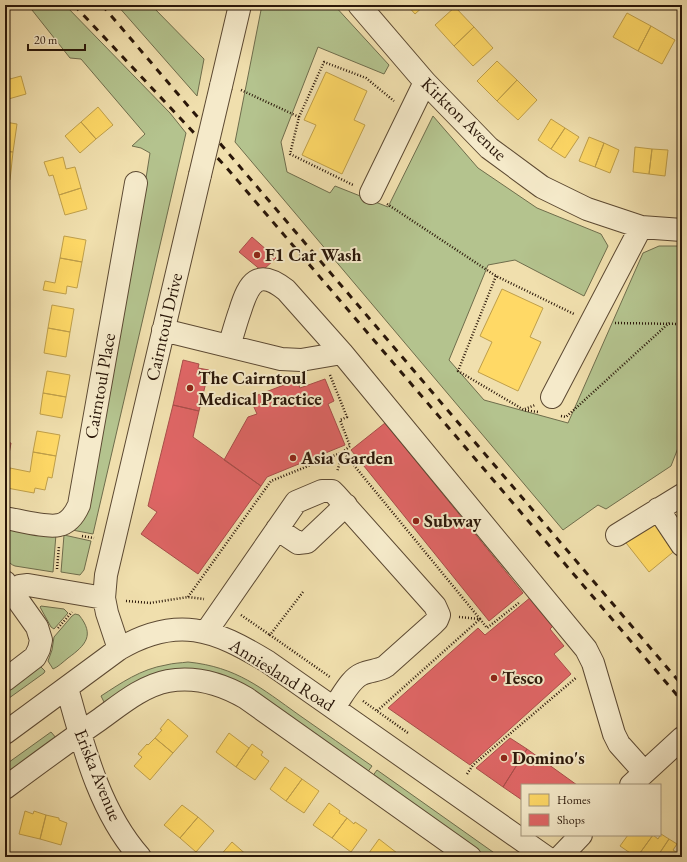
<svg xmlns="http://www.w3.org/2000/svg" width="687" height="862" font-family="'EB Garamond',serif">
<style>
.green{fill:#b4c38e;stroke:#6f6d4c}
.homes{fill:#ffd966;stroke:#bf9f4a}
.shops{fill:#e06666;stroke:#a94e4a}
.lines{fill:none;stroke-linecap:round;stroke-linejoin:round}
.minor-casing{stroke:#5c4932;stroke-width:24}
.path{stroke:#2a1709;stroke-width:2.5;stroke-dasharray:1 2;stroke-linecap:butt}
.minor{stroke:#f5eaca;stroke-width:22}
.rail{stroke:#2a1709;stroke-width:3;stroke-dasharray:7 7;stroke-linecap:butt}
.minor-bridge-casing{stroke:#5c4932;stroke-width:24;stroke-linecap:butt}
.minor-bridge{stroke:#f5eaca;stroke-width:22}
.poi-dot{fill:#8f2418;stroke:#f5eaca;stroke-width:1.5}
.labels{text-anchor:middle;stroke-width:4;stroke-linejoin:round;paint-order:stroke}
.street-label{font-size:18px;fill:#2a1709;stroke:#f5eaca}
.poi-label{font-size:18px;font-weight:bold;fill:#2a1709;stroke:#f5eaca;text-anchor:start}
</style>
<rect width="100%" height="100%" fill="#f0dfad"/>
<filter id="stains"><feTurbulence type="fractalNoise" baseFrequency=".005" numOctaves="4"/><feColorMatrix values="0 0 0 0 .2 0 0 0 0 .09 0 0 0 0 .02 0 0 0 .5 -.17"/></filter>
<radialGradient id="worn" r=".72"><stop offset=".6" stop-color="#630" stop-opacity="0"/><stop offset="1" stop-color="#630" stop-opacity=".3"/></radialGradient>
<path class="green" d="M28,5H65L170,113L186,133L93,534L67,529L143,197L150,153L141,148L132,146L145,134L81,59L70,58Z
M117,5H151L204,59L197,96Z
M262,5H334L389,65L384,74L318,47L281,142L287,172L330,193L335,186L388,207L433,116L478,168L537,208L601,234L608,246L584,296L515,260L488,265L449,360L484,400L568,423L643,253L659,246H682V445L678,448L671,466L606,509L598,505L563,530L235,142Z
M5,525L56,534L53,572L15,566C0,561 5,538 5,525Z
M64,535L91,541L84,570L80,575L61,572Z
M41,606L64,609L68,613L54,629L51,627L40,607Z
M75,614L79,615C95,635 86,645 68,658C63,662 58,667 53,669L48,661L52,650L54,637L72,616Z
M188,662C237,667 261,688 299,715C323,732 348,749 372,766L367,773L221,677L105,704L101,696C121,683 141,669 166,665C173,663 181,663 188,662Z
M40,666L45,671L44,673L5,701V690Z
M51,732L57,739L5,776V765Z
M377,770L500,857H484L372,777Z"/>
<path class="homes" d="M407,5H425L415,14Z
M455,7L474,27L454,46L435,25Z
M627,13L651,26L638,51L613,37Z
M651,26L675,40L662,64L638,51Z
M474,27L493,48L473,66L454,46Z
M5,60L9,75L5,76Z
M497,61L517,80L497,101L477,81Z
M326,72L367,91L354,120L365,125L342,174L302,155L316,125L304,120Z
M9,75L10,79L21,76L26,94L5,100V76Z
M517,80L537,100L518,120L497,101Z
M98,107L113,125L96,139L81,122Z
M551,119L565,128L551,149L538,140Z
M5,122L17,124L13,152L5,151Z
M81,122L96,139L80,153L65,136Z
M565,128L579,137L565,158L551,149Z
M589,137L604,143L595,167L579,161Z
M604,143L619,150L610,173L595,167Z
M635,147L652,149L649,174L633,172Z
M652,149L668,150L665,176L649,174Z
M5,151L13,152L10,180L5,179Z
M679,155H682V182H680Z
M63,157L66,169L75,167L81,188L59,195L53,175L49,176L44,162Z
M81,188L87,209L65,215L59,195Z
M64,236L86,240L82,262L60,258Z
M60,258L82,262L77,288L67,286L66,294L43,290L45,281L55,283Z
M502,289L543,308L530,337L541,342L518,391L478,372L492,342L480,336Z
M52,305L74,309L70,332L48,328Z
M48,328L70,332L66,357L44,353Z
M47,371L70,375L66,397L43,393Z
M43,393L66,397L62,418L40,414Z
M37,431L60,435L56,456L33,452Z
M33,452L56,456L52,478L48,477L45,490L35,488L34,493L7,488L10,468L30,472Z
M652,515L678,548L649,572L623,539Z
M168,719L188,736L173,753L155,738L162,730L160,729Z
M229,733L249,748L236,767L216,752Z
M155,738L173,753L150,780L134,766L142,757L138,754L147,744L148,745Z
M252,744L263,752L261,755L269,761L255,780L236,767Z
M285,767L302,779L286,801L270,789Z
M302,779L319,791L304,813L286,801Z
M329,803L340,811L339,813L347,818L332,838L313,825Z
M182,805L198,817L180,838L164,825Z
M25,811L33,814L34,811L46,815L40,839L19,834Z
M46,815L59,818V820L67,823L61,845L40,839Z
M198,817L214,831L196,852L180,838Z
M347,818L354,824L355,822L367,830L351,852L332,838Z
M661,834L669,839L657,857H637L653,835L658,839Z
M628,835H653L637,857H636L620,846Z
M379,839L397,853L394,857H366Z
M669,839L677,844L673,850L679,854L676,857H657Z
M232,842L249,857H219Z"/>
<path class="shops" d="M252,237L276,258L262,271L239,252Z
M183,360L199,364L198,368L209,370L199,411L173,405Z
M325,379L334,401L328,404L345,445L267,477L261,486L224,460L248,417L257,414L250,398L297,380L300,388Z
M173,405L199,411L193,437L261,486L198,574L141,534L157,512L148,506Z
M385,423L523,593L489,621L351,450Z
M5,442L11,443L8,460H5Z
M531,597L554,625L550,629L564,646L554,654L571,674L470,765L388,708L478,628L485,635Z
M510,738L527,749L503,787L476,768Z
M527,749L577,785H522V800L503,787Z"/>
<g class="lines">
<g class="minor-casing">
<path id="minor" d="M359,5L425,82L489,148L542,187L587,209L641,227L682,230
M221,86L240,5
M371,193L425,82
M163,330L281,359L301,360L342,353L586,649L593,663L614,734L619,744L644,772
M229,346C233,334 236,322 240,311C249,282 258,268 286,290L342,353
M552,397L641,227
M658,509L682,545
M5,518C18,520 47,528 59,525C69,523 75,514 79,505L136,183
M277,529L298,543L307,542L346,505
M617,535L682,495
M5,582L37,627L41,640L39,649L35,657L5,680
M12,591L20,586L28,585L104,598
M206,632L296,502L322,491H332L336,495L435,606L439,615L437,620L433,624L386,666C379,671 370,670 362,674C350,679 342,697 334,707
M119,649L107,613L104,598L106,575L200,175
M67,688C83,745 99,811 140,857
M5,733L119,649C177,615 214,629 268,662L546,857
M631,785L682,738
M5,788C36,765 67,742 99,720C120,705 142,686 168,681C196,676 222,684 246,698L470,857
M560,857L581,835"/>
</g>
<path class="path" d="M241,90L299,117L290,154L353,185
M299,117L324,62L366,78L394,101
M387,204L496,276L574,314
M496,276L458,371L524,410L538,412
M615,323L682,324
M330,375L347,417L340,420L350,446L343,452L337,472
M525,409L535,405
M561,416L566,417L669,323
M82,536L94,538
M57,569L59,546
M303,592L270,635L330,677
M188,597L271,481L343,452L480,619L377,711
M126,601L150,603L188,597L204,599
M241,615L270,635
M459,617L480,619L487,628L520,602
M58,628L72,612
M363,701L408,733
M467,774L473,765L577,677"/>
<use href="#minor" class="minor"/>
<path class="rail" d="M74,5L226,167L682,701
M102,5L682,685"/>
<g class="minor-bridge-casing">
<path id="minor-bridge" d="M200,175L221,86"/>
</g>
<use href="#minor-bridge" class="minor-bridge"/>
</g>
<g class="poi-dot">
<circle cx="257" cy="255" r="4"/>
<circle cx="190" cy="388" r="4"/>
<circle cx="293" cy="458" r="4"/>
<circle cx="416" cy="521" r="4"/>
<circle cx="494" cy="678" r="4"/>
<circle cx="504" cy="758" r="4"/>
</g>
<g class="labels">
<g class="street-label">
<text transform="translate(464 119) rotate(44)" y="6">Kirkton Avenue</text>
<text transform="translate(164 327) rotate(-77)" y="6">Cairntoul Drive</text>
<text transform="translate(100 386) rotate(-80)" y="6">Cairntoul Place</text>
<text transform="translate(282 675) rotate(32)" y="6">Anniesland Road</text>
<text transform="translate(98 775) rotate(68)" y="6">Eriska Avenue</text>
</g>
<g class="poi-label">
<text x="265" y="261">F1 Car Wash</text>
<text x="198" y="384">The Cairntoul<tspan x="198" dy="21">Medical Practice</tspan></text>
<text x="301" y="464">Asia Garden</text>
<text x="424" y="527">Subway</text>
<text x="502" y="684">Tesco</text>
<text x="512" y="764">Domino's</text>
</g>
</g>
<rect width="687" height="862" fill="none" stroke="#f0dfad" stroke-width="20"/>
<rect x="6" y="6" width="675" height="850" fill="none" stroke="#2a1709" stroke-width="2"/>
<rect x="10" y="10" width="667" height="842" fill="none" stroke="#2a1709"/>
<rect x="521" y="784" width="140" height="52" fill="#f5eaca" stroke="#a4967d"/>
<rect x="529" y="794" width="20" height="12" fill="#ffd966" stroke="#a4967d"/>
<text x="557" y="804" font-size="12" fill="#2a1709">Homes</text>
<rect x="529" y="814" width="20" height="12" fill="#e06666" stroke="#a4967d"/>
<text x="557" y="824" font-size="12" fill="#2a1709">Shops</text>
<path d="M28 44v6h57v-6" fill="none" stroke="#2a1709" stroke-width="2"/>
<text x="34" y="44" font-size="12" fill="#2a1709" stroke="#f5eaca" stroke-width="3" paint-order="stroke">20 m</text>
<rect width="100%" height="100%" filter="url(#stains)"/>
<rect width="100%" height="100%" fill="url(#worn)"/>
</svg>
